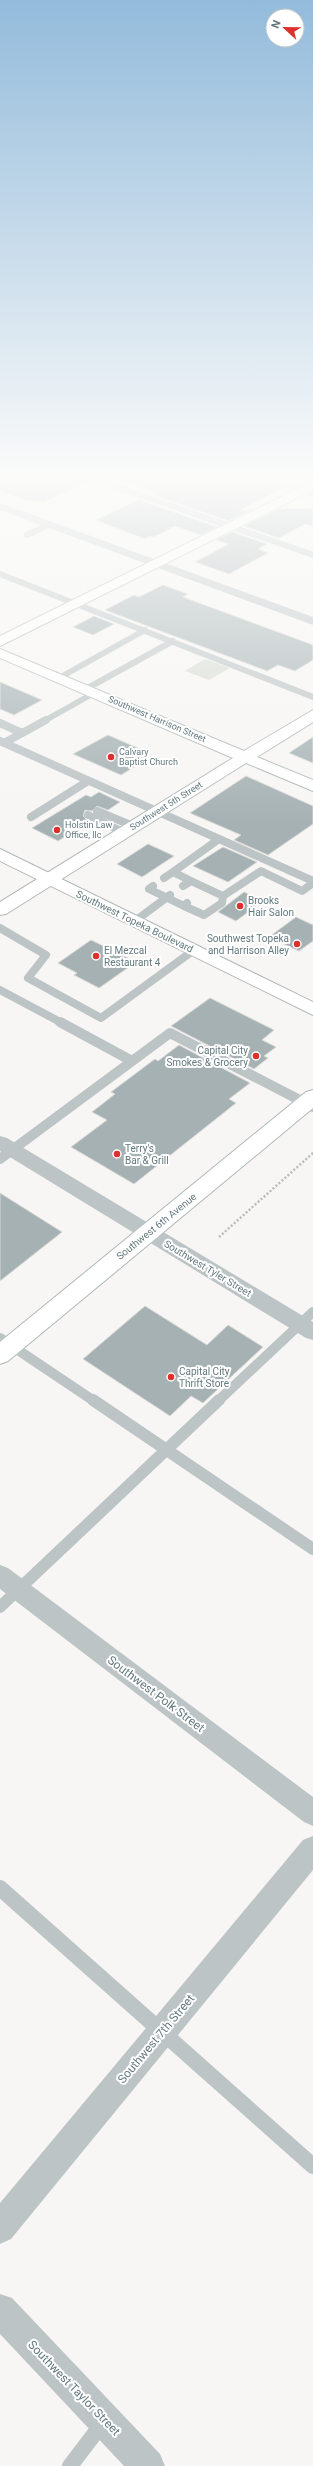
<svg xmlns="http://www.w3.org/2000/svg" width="313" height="2466" font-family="Roboto,sans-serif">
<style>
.green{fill:#d8dcd3}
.building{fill:#a5b1b3;stroke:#d8d8d6}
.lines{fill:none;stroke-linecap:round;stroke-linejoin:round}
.secondary-casing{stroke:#b0b8ba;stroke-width:2}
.primary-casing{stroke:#b1b8ba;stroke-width:2}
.path{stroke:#b8bcbe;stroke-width:2.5;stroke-dasharray:2 2;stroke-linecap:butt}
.lane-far4{stroke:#bdc4c6;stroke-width:6}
.lane-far3{stroke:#bdc4c6;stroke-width:8}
.lane-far2{stroke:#bdc4c6;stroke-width:10}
.lane-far1{stroke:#bdc4c6;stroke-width:12}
.lane{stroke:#bdc4c6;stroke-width:16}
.street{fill:#bdc4c6;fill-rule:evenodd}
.secondary{fill:#fff;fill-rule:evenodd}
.primary{fill:#fff;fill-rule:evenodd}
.poi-dot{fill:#df2f2c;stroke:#fff;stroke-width:1.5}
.labels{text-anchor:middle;stroke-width:4;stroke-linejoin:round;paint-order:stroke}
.far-street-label{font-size:9px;fill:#63797e;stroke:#fff}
.far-poi-label{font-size:9px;fill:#63797e;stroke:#fff;text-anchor:start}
.poi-label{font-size:10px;fill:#63797e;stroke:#fff;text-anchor:start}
.street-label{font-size:10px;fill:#63797e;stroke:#fff}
.near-street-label{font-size:12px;fill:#63797e;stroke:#fff}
</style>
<rect width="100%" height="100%" fill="#f7f6f4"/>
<path class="green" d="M205,659L230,668L209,680L185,671Z"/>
<path class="building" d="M0,478H34L41,481L48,478H86L88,482L44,502L25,500L0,491Z
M122,478H258L283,488L239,511L250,510L229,521L151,494L154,492L122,481Z
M139,500L217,527L201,535L175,526L154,537L150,536L145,539L96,520Z
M313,508V526L305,524L279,538L244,526L278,509Z
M232,532L267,544L258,549L268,553L229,574L195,562L229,544L216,540Z
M163,585L188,594L183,597L313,645V660L295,671L278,665L267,671L105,610L134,595L139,597Z
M94,616L114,624L93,635L73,627Z
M0,682L42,700L14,715L0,709Z
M108,735L149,753L139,759L144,761L121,775L73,754Z
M313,737V763L289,753Z
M246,776L313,806V824L268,855L234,840L241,835L190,813Z
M99,792L120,802L108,810L97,806L92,811L85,810L83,816L89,822L58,841L32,828L86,795L91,797Z
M148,844L174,856L142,877L117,864Z
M223,847L257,862L228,882L193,866Z
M244,892L263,901L236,921L218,912Z
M296,917L313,925V941L299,951L269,937Z
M91,940L136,962L99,988L74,975L77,973L58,963Z
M210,998L274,1030L262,1040L276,1047L264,1056L268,1058L254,1069L171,1026Z
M179,1045L250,1083L229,1099L236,1103L134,1184L71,1147L107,1120L92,1112L115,1094L111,1092L155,1059L158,1061Z
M0,1193L62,1232L0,1281Z
M145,1306L207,1345L228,1325L263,1347L203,1403L191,1396L170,1416L83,1359Z"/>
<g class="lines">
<g class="secondary-casing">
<path id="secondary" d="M313,481V490L0,646V636Z
M0,649L244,751L313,710V722L257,757L313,780V791L246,763L6,914L0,915V902L233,758L0,658Z
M313,1090V1108L8,1361L0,1364V1342L306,1092Z"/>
</g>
<g class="primary-casing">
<path id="primary" d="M0,849L313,1002V1015L0,861Z"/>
</g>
<path class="path" d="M219,1237L313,1153"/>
<path class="lane-far4" d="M91,478L313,555
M27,535L50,524
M0,574L313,697
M59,678L145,630
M86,689L173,641
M44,721L94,693"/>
<path class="lane-far3" d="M0,723L22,733
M0,741L313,881
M4,743L46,720
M97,811L133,826
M88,815L123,832
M31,817L88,781
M164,878L173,872
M191,881L173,872L219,839
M153,886L149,889L184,906L187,903
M183,886L191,881L223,896L261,871L302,891L313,883
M184,906L204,915L222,903L223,896
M135,921L170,895
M0,928L46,955L28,978L101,1018L194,950
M0,990L62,1023"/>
<path class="lane-far2" d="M60,1022L132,1061
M0,1159L170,1033L313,1107
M0,1338L94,1401
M218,1401L313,1312"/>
<path class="lane-far1" d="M93,1400L313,1549
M0,1607L219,1400"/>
<path class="lane" d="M0,1888L313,2166
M70,2466L102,2424"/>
<path class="street" d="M259,478H277L313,490V497Z
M0,503L313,617V625L0,510Z
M0,1136L7,1138L313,1322V1340L306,1338L0,1151Z
M0,1565L8,1568L313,1797V1826L304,1822L0,1589Z
M313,1836V1870L11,2239L0,2244V2203L303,1840Z
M0,2294L12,2298L160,2454L165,2466H124L0,2334Z"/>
<use href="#secondary" class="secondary"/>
<use href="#primary" class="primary"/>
</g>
<linearGradient id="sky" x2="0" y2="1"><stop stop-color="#93bbdb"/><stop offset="0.58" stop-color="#fbfbfa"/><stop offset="1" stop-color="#fbfbfa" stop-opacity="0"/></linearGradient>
<rect width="313" height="824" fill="url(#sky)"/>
<g class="poi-dot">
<circle cx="111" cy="757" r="4"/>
<circle cx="57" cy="830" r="4"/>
<circle cx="240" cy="906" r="4"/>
<circle cx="297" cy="944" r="4"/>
<circle cx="96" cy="956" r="4"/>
<circle cx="256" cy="1056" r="4"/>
<circle cx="117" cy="1154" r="4"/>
<circle cx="171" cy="1377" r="4"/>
</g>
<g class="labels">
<g class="far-street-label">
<text transform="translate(157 719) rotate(23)" y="3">Southwest Harrison Street</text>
<text transform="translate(166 806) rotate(-32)" y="3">Southwest 5th Street</text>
</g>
<g class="far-poi-label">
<text x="119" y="755">Calvary<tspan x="119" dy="10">Baptist Church</tspan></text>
<text x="65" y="828">Holstin Law<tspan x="65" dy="10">Office, llc</tspan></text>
</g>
<g class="poi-label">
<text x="248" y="904">Brooks<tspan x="248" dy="12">Hair Salon</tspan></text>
<text x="289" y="942" text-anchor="end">Southwest Topeka<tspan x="289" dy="12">and Harrison Alley</tspan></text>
<text x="104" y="954">El Mezcal<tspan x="104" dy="12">Restaurant 4</tspan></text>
<text x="248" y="1054" text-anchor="end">Capital City<tspan x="248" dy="12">Smokes &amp; Grocery</tspan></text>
<text x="125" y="1152">Terry's<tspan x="125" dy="12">Bar &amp; Grill</tspan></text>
<text x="179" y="1375">Capital City<tspan x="179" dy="12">Thrift Store</tspan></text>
</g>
<g class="street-label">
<text transform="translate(135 921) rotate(26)" y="4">Southwest Topeka Boulevard</text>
<text transform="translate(156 1226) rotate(-39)" y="4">Southwest 6th Avenue</text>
<text transform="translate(208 1268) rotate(31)" y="4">Southwest Tyler Street</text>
</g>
<g class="near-street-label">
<text transform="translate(156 1694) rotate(37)" y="4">Southwest Polk Street</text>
<text transform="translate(156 2039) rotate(-50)" y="4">Southwest 7th Street</text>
<text transform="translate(74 2388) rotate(46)" y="4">Southwest Taylor Street</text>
</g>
</g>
<g transform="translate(285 28) rotate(292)"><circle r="19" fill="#ffffff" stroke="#c1c9cb"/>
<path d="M0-3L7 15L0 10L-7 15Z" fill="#df2f2c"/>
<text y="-6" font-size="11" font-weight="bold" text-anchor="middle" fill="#63797e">N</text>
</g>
</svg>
